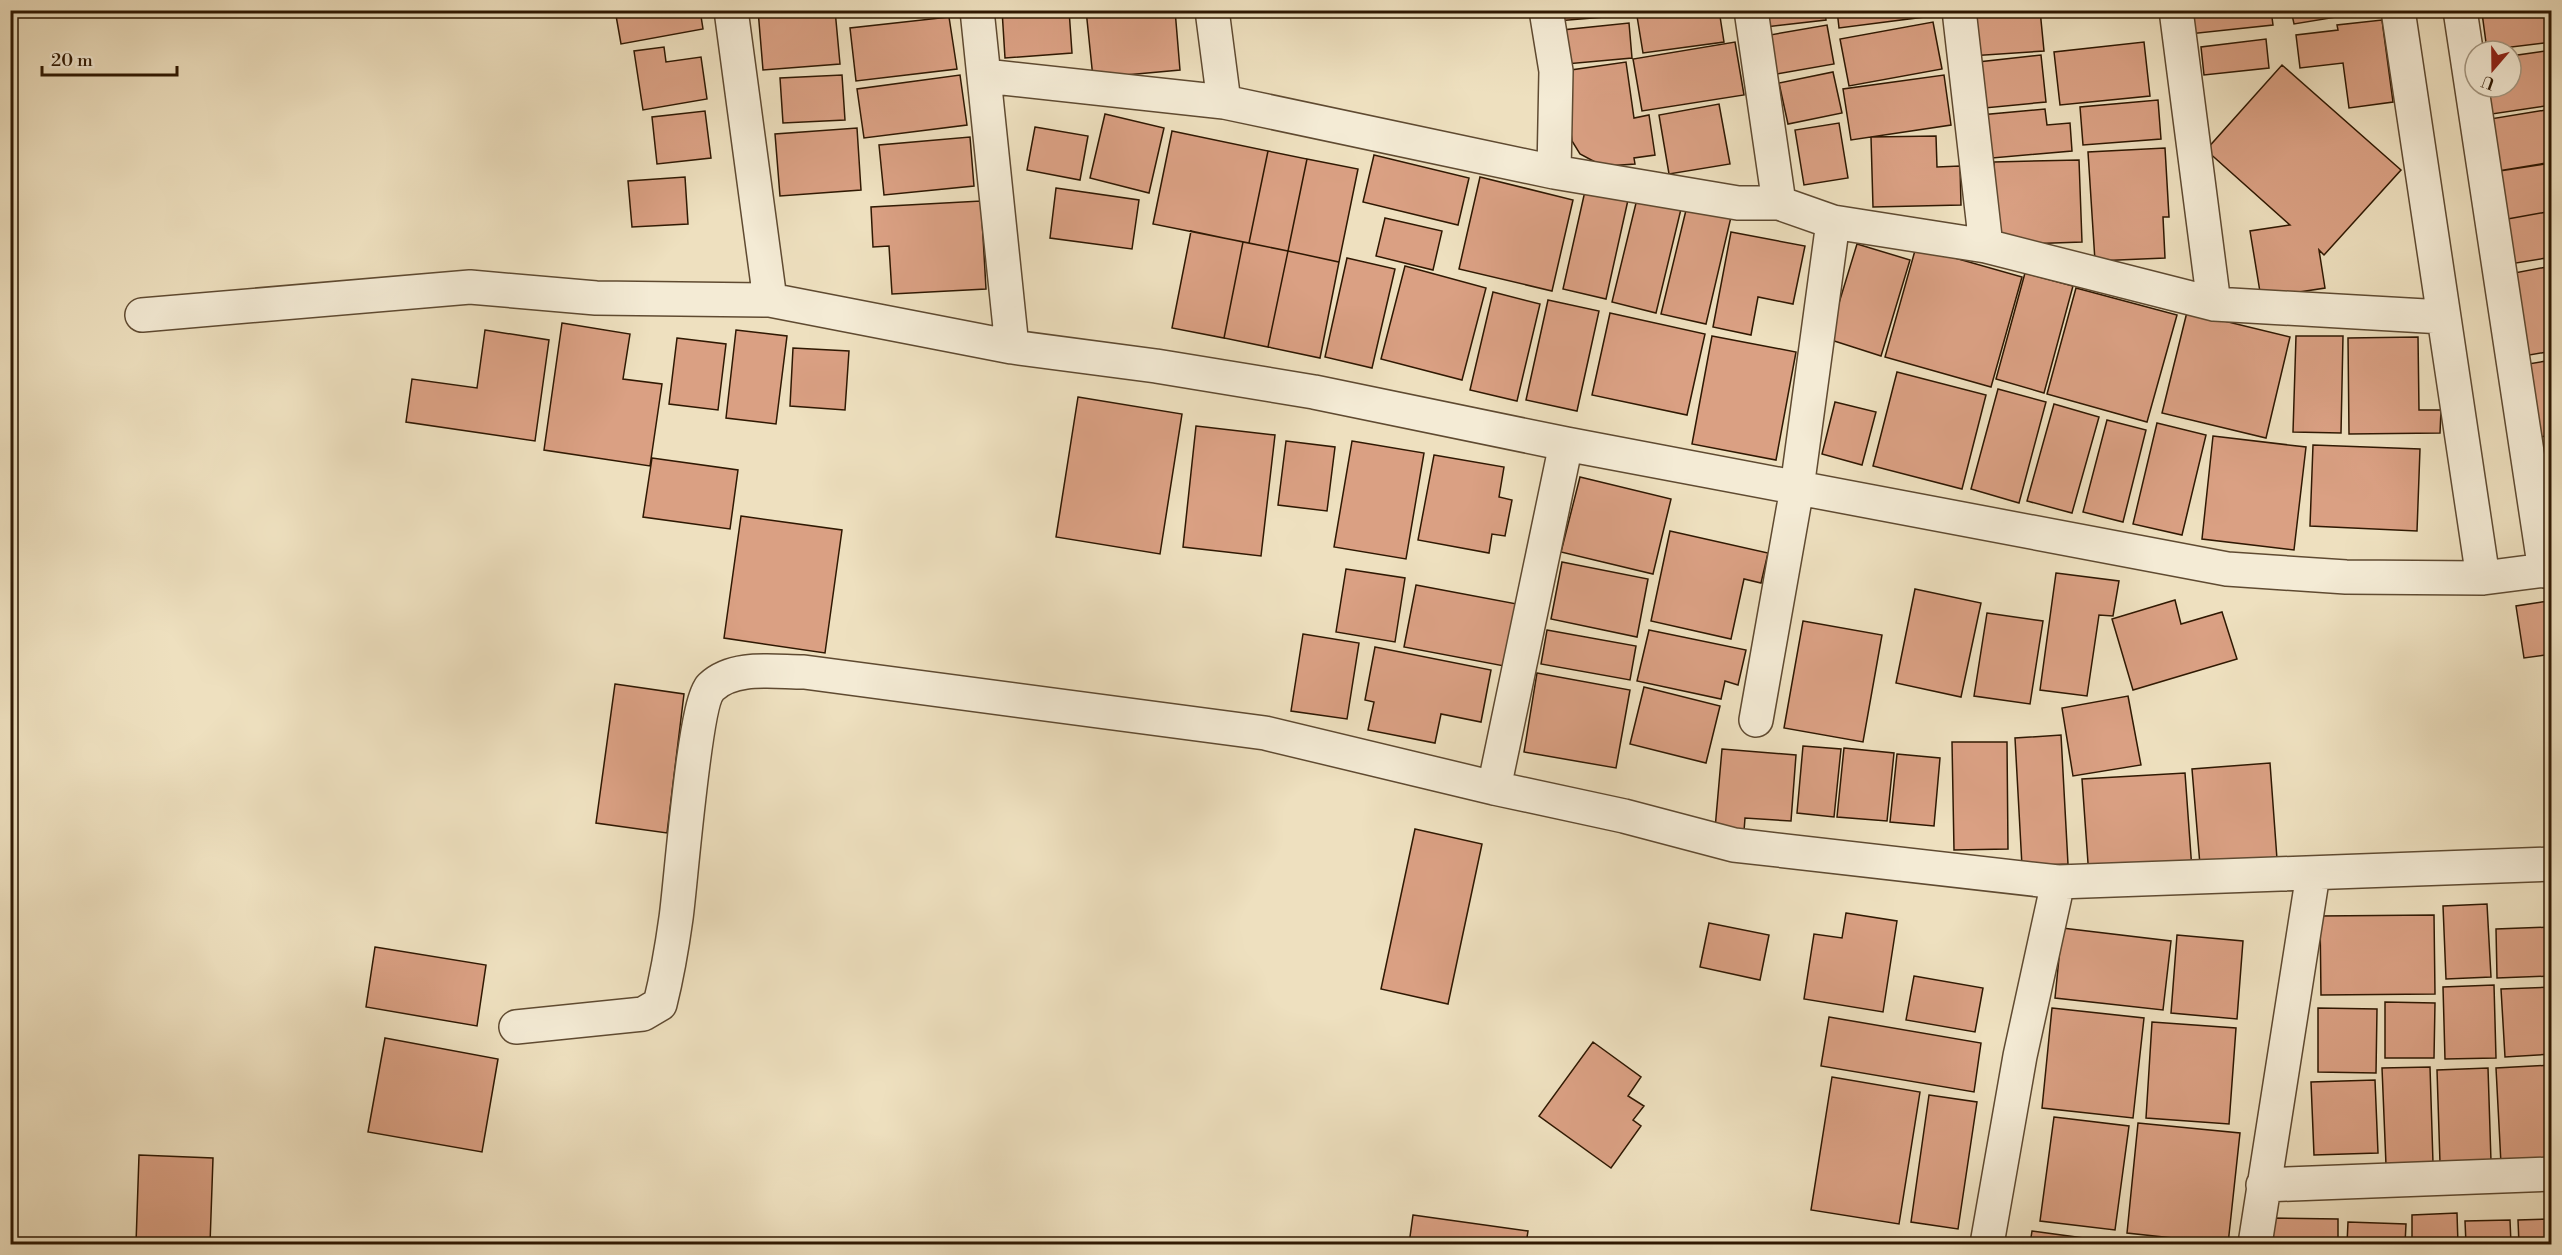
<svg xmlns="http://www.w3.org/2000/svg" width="2562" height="1255" font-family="'Libre Bodoni',serif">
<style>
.building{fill:#daa083;stroke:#2f1802;stroke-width:1.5}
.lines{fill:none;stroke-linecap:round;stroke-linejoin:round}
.street-casing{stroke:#5f4a31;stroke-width:36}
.street{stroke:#f4ebd5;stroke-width:33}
</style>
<rect width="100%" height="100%" fill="#eee0bf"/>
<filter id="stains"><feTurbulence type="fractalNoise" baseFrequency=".00333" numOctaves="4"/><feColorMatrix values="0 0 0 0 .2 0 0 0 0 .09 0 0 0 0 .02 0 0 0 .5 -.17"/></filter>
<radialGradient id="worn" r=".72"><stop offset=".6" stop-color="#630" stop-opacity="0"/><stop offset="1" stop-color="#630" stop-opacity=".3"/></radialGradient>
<path class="building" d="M615,10H700L703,29L621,44Z
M758,10H835L840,64L763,70Z
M852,10H889L853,16Z
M1002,10H1069L1072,53L1005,58Z
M1086,10H1175L1180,70L1093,78Z
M1556,10H1628V15L1557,21Z
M1636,10H1719L1724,42L1643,53Z
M1764,10H1825L1826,20L1766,27Z
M1837,10H1931L1932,16L1839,28Z
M1966,10H2040L2044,51L1970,56Z
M2187,10H2271L2273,25L2189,34Z
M2291,10H2354L2355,14L2294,24Z
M2503,10H2552V42L2487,50L2482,13Z
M949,17L957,69L856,81L850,28Z
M2382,20L2393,102L2349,108L2343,63L2300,68L2296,35L2338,30L2337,25Z
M1933,22L1942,69L1849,86L1840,39Z
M1629,23L1632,58L1566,64L1562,30Z
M1827,25L1834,64L1777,74L1770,35Z
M2266,39L2269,68L2204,75L2201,47Z
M1735,42L1744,95L1642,111L1633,59Z
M2144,42L2150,96L2060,105L2054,52Z
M664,47L666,62L701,57L707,99L643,110L634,51Z
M2552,50V105L2492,114L2488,87H2511V56Z
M2041,55L2046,102L1974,109L1969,63Z
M1626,62L1634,118L1649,115L1655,155L1634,158L1635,164L1607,166L1597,163L1580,154L1572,141L1564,71Z
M2282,65L2401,170L2324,255L2319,250L2325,288L2261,298L2250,231L2290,225L2206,150Z
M1833,72L1842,113L1788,124L1779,83Z
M842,75L845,120L783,123L780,78Z
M960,75L967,125L864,138L857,89Z
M1944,75L1951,125L1851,140L1843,89Z
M2158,100L2161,139L2083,145L2080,107Z
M1719,104L1730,164L1669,174L1659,115Z
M2045,109L2047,125L2070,123L2072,151L1981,159L1980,115Z
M2552,109V162L2498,171L2490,119Z
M705,111L711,158L657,164L652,117Z
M1105,114L1164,128L1149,193L1090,178Z
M1839,123L1848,178L1804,185L1795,130Z
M1035,127L1088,136L1080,180L1027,170Z
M857,128L861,190L780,196L775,134Z
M1172,131L1268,151L1249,243L1153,224Z
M1936,136L1937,167L1960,166L1961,205L1873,207L1871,137Z
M970,137L974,186L884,195L879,145Z
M2165,148L2169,217H2163L2165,258L2095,261L2088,152Z
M1268,151L1307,159L1288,251L1249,243Z
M1374,155L1469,178L1458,225L1363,202Z
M1307,159L1358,169L1339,262L1288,251Z
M2079,160L2082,242L1997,245L1994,162Z
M2552,163V211L2502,220L2493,172Z
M685,177L688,224L632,227L628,181Z
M1480,177L1573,200L1552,291L1459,269Z
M1056,188L1139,200L1132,249L1050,238Z
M1585,191L1628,200L1606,299L1563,289Z
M1637,199L1681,209L1656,313L1612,302Z
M981,201L986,289L892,294L889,246L873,247L871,207Z
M1687,206L1731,217L1706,324L1661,314Z
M2552,211V257L2510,264L2502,220Z
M1385,218L1442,231L1433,270L1376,256Z
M1191,231L1243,242L1224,338L1172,328Z
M1731,232L1805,246L1793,304L1758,297L1751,335L1713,327Z
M1243,242L1288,251L1268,347L1224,338Z
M1857,244L1910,260L1881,356L1828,339Z
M1916,247L2022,277L1991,387L1885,357Z
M1288,251L1339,262L1320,358L1268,347Z
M1347,258L1395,269L1372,368L1325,357Z
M1405,266L1486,288L1462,380L1381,359Z
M2552,266V351L2524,356L2509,274Z
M2025,273L2073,286L2044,393L1996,379Z
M2076,288L2177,315L2147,422L2047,394Z
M1493,292L1540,304L1517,401L1470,390Z
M1548,300L1599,311L1577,411L1526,400Z
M2187,312L2290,337L2266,438L2162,413Z
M1610,313L1705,334L1687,415L1592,395Z
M562,323L630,334L623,379L662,384L650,466L544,450Z
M485,330L549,340L535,441L406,422L412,379L477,388Z
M736,330L787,336L776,424L726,418Z
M1712,336L1796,352L1776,460L1692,444Z
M2296,336H2343L2341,433L2293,432Z
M2418,337L2419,410H2441L2440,433L2349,434L2348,338Z
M677,338L726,344L718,410L669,404Z
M793,348L849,351L845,410L790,406Z
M2552,360V435L2534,438L2522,365Z
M1897,372L1986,395L1962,489L1873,466Z
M1998,389L2046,402L2019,503L1971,489Z
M1078,397L1182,414L1160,554L1056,537Z
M1835,402L1876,412L1862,465L1822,454Z
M2054,404L2099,417L2072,513L2027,501Z
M2107,420L2146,430L2123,522L2083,512Z
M2157,423L2206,435L2182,535L2133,524Z
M1196,426L1275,435L1261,556L1183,547Z
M2213,436L2306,447L2294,550L2202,539Z
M1286,441L1335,447L1327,511L1278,505Z
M1352,441L1424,453L1406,559L1334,547Z
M2552,441V474L2547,442Z
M2313,445L2420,449L2417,531L2310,526Z
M1434,455L1504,467L1499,497L1512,500L1505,536L1492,534L1489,553L1418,540Z
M652,458L738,470L730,529L643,517Z
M1580,477L1671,499L1653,574L1561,552Z
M741,516L842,530L825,653L724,638Z
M1670,531L1768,553L1761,583L1744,579L1731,639L1651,621Z
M1562,562L1648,579L1637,637L1551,619Z
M1346,569L1405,578L1395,642L1336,632Z
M2056,573L2119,581L2113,616L2099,615L2087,696L2040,690Z
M1416,585L1517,604L1504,666L1404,647Z
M1915,589L1981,603L1961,697L1896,683Z
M2175,600L2181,624L2222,612L2237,659L2133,690L2112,619Z
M2548,601L2552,621V654L2524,658L2516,606Z
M1987,613L2043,621L2030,704L1974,696Z
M1803,621L1882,635L1863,742L1784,728Z
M1547,630L1636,646L1630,680L1541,664Z
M1649,630L1746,650L1738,685L1725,681L1721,699L1637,681Z
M1303,634L1359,643L1347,719L1291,711Z
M1375,647L1491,670L1481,722L1441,714L1435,743L1368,730L1374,702L1365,700Z
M1537,673L1630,690L1616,768L1524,752Z
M615,684L684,694L667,833L596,823Z
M1644,687L1720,706L1706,763L1630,744Z
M2128,696L2141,765L2073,776L2062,708Z
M2061,735L2068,864L2022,866L2015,738Z
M1952,742H2007L2008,849L1954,850Z
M1803,746L1841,749L1834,817L1797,813Z
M1844,748L1894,753L1887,821L1837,817Z
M1722,749L1796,755L1791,821L1745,818L1744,831L1715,829Z
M1897,754L1940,758L1934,826L1890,822Z
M2270,763L2277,859L2200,865L2192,769Z
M2185,773L2192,870L2089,877L2082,779Z
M1415,829L1482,844L1448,1004L1381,989Z
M2487,904L2491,977L2446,979L2443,906Z
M1846,913L1897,921L1883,1012L1804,999L1814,934L1842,938Z
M2434,915L2435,994L2321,995L2320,916Z
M1709,923L1769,935L1760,980L1700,967Z
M2552,927V976L2497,978L2496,929Z
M2062,928L2171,941L2163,1010L2055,998Z
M2177,935L2243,941L2237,1019L2171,1013Z
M375,947L486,965L477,1026L366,1007Z
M1914,976L1983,988L1975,1032L1906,1020Z
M2494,985L2496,1058L2445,1059L2443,987Z
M2552,987V1054L2505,1057L2501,989Z
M2385,1002L2435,1003L2434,1058H2385Z
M2052,1008L2144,1018L2133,1118L2042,1108Z
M2318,1008L2377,1009L2376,1073L2318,1072Z
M1829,1017L1981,1043L1974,1092L1821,1066Z
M2152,1022L2236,1028L2229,1124L2146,1118Z
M385,1038L498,1059L482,1152L368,1132Z
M1593,1042L1641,1077L1628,1096L1644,1106L1633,1120L1641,1126L1611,1168L1539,1116Z
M2552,1065V1162L2501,1164L2496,1068Z
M2430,1067L2433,1163L2386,1165L2382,1068Z
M2488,1068L2491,1161L2440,1163L2437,1070Z
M1832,1077L1920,1092L1899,1224L1811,1210Z
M2375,1080L2378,1153L2314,1155L2311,1082Z
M1929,1095L1977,1102L1958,1229L1911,1222Z
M2054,1117L2129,1126L2115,1230L2040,1221Z
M2138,1123L2240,1133L2228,1244L2127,1233Z
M139,1155L213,1158L210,1244H136Z
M2457,1213L2458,1244H2412V1215Z
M1413,1215L1528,1231L1526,1244H1409Z
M2272,1218L2338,1219V1244H2272Z
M2552,1219V1244H2519L2518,1220Z
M2510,1220L2511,1244H2466L2465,1221Z
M2348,1222L2406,1224L2405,1244H2347Z
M2032,1231L2113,1242V1244H2030Z"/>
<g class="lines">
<g class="street-casing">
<path id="street" d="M731,10L770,300
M977,10L1012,347
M1212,10L1224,102
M1546,10L1556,71L1554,172
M1751,10L1779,203
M1959,10L1986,246
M2176,10L2214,304
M2398,10L2483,578
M2460,10L2545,571
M985,76L1224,102L1554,172L1738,203H1779L1833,222L1986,246L2214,304L2443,317
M142,315L470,287L596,298L770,300L1012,347L1156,366L1314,392L1566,444L2227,569L2346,577L2483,578L2552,569
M1756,720L1797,488L1833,222
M1494,788L1624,816L1734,845L2058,882L2552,864
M516,1027L643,1014L660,1004C667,976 672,947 676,918C681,883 694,704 711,687C734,665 774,672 804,672L1265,733L1494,788L1566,444
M2263,1185L2552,1174
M1987,1244L2020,1056L2058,882
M2255,1244L2313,874"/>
</g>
<use href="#street" class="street"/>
</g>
<rect width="2562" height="1255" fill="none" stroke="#eee0bf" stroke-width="36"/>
<rect x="12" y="12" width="2538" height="1231" fill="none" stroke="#2f1802" stroke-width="3"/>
<rect x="18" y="18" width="2526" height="1219" fill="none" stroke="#2f1802" stroke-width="1.5"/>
<g transform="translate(2493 69) rotate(200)"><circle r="28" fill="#f4ebd5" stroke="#a59781" stroke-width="1.5"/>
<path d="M0-4.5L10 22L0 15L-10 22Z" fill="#8f2418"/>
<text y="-9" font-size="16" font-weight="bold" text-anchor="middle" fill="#2f1802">U</text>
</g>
<path d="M42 66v9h135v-9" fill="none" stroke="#2f1802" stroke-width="3"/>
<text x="51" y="66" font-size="18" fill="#2f1802" stroke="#f4ebd5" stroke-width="4.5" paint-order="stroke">20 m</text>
<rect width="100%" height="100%" filter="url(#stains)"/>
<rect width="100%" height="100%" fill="url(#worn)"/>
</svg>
